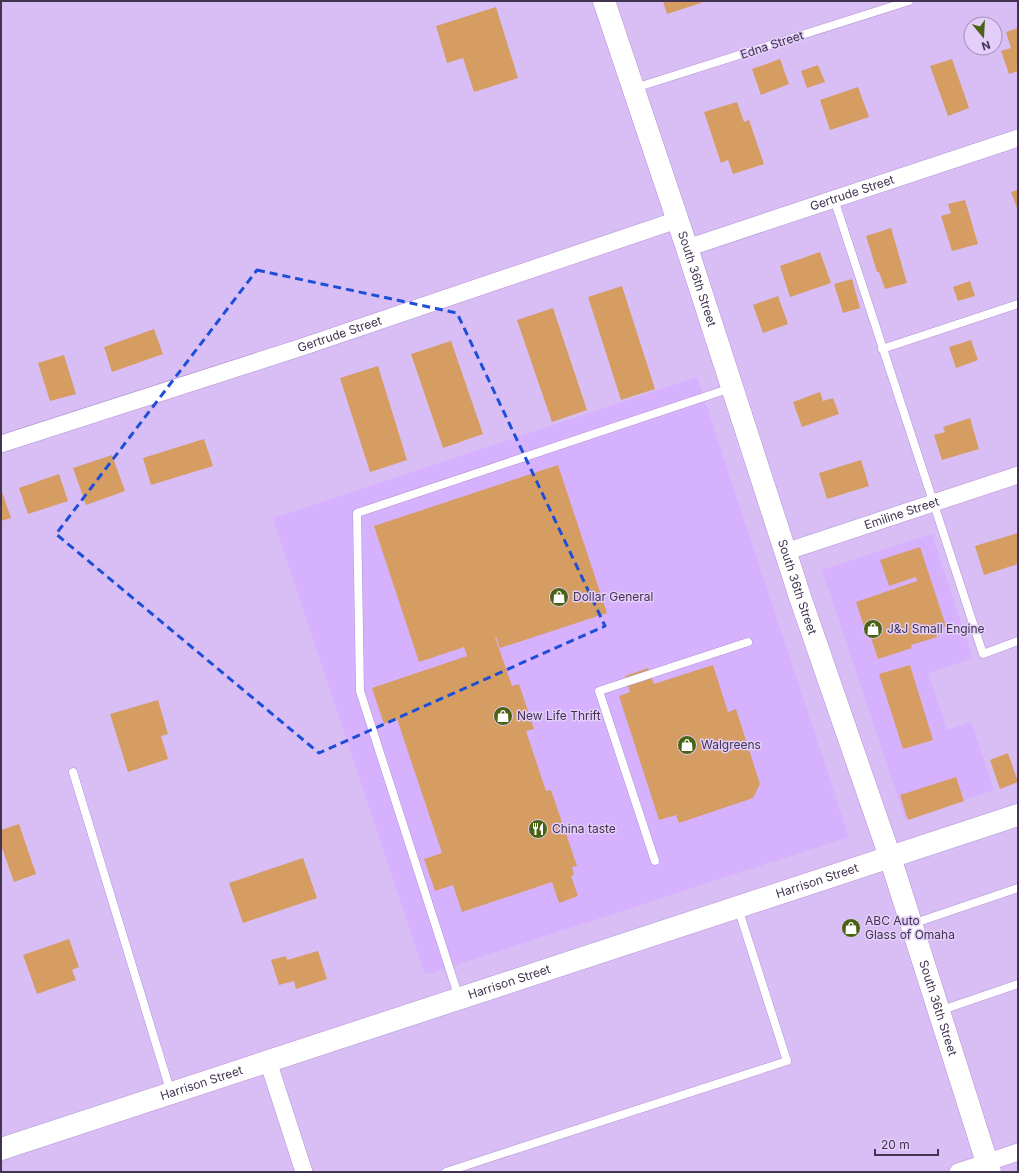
<svg xmlns="http://www.w3.org/2000/svg" width="1019" height="1173" font-family="Inter,sans-serif">
<style>
.built{fill:#d6b1fd}
.building{fill:#d69d62}
.lines{fill:none;stroke-linecap:round;stroke-linejoin:round}
.lane-casing{stroke:#b291d4;stroke-width:9}
.street-casing{stroke:#b291d4;stroke-width:18}
.secondary-casing{stroke:#b291d4;stroke-width:23}
.lane{stroke:#fff;stroke-width:8}
.street{stroke:#fff;stroke-width:17}
.secondary{stroke:#fff;stroke-width:22}
.marked{fill:none;stroke:#1d4ed8;stroke-width:3;stroke-dasharray:8 5;stroke-linejoin:round}
.labels{text-anchor:middle;stroke-width:3;stroke-linejoin:round;paint-order:stroke}
.street-label{font-size:12px;fill:#423450;stroke:#e2cef8}
.poi-label{font-size:12px;fill:#423450;stroke:#e2cef8;text-anchor:start}
</style>
<rect width="100%" height="100%" fill="#d8bef5"/>
<path class="built" d="M697,377L849,837L425,975L273,518Z
M932,534L973,658L928,673L947,730L971,722L994,790L905,819L822,570Z"/>
<path class="building" d="M663,1H700L701,3L667,14Z
M496,7L518,78L474,92L463,58L447,63L436,26Z
M1018,28V71L1009,74L1001,51L1011,48L1006,32Z
M780,59L789,84L761,95L752,69Z
M952,59L969,108L948,116L930,66Z
M818,65L825,82L807,88L801,71Z
M858,87L869,117L830,130L820,100Z
M737,102L744,122L749,120L764,164L733,174L728,160L721,163L704,112Z
M1018,190V211L1011,192Z
M965,200L978,244L952,251L941,216L951,213L948,204Z
M891,228L907,283L885,289L879,272H877L866,236Z
M820,252L831,283L790,297L780,266Z
M852,279L860,308L843,313L834,284Z
M970,281L975,296L958,301L953,287Z
M622,286L655,389L621,400L588,297Z
M778,296L788,324L763,333L753,305Z
M553,308L587,410L552,422L517,320Z
M154,329L163,354L112,372L104,347Z
M971,340L978,360L956,368L949,347Z
M451,341L483,434L443,448L411,354Z
M64,355L76,394L50,401L38,363Z
M378,366L407,460L370,472L340,378Z
M820,392L823,401L833,398L839,414L802,427L793,402Z
M970,418L979,449L942,460L934,435L945,432L943,427Z
M204,439L213,466L151,485L143,458Z
M112,455L125,491L86,505L73,468Z
M861,460L869,486L827,499L819,473Z
M558,465L607,613L500,648L496,637H495L512,686L519,684L534,729L526,731L546,791L551,790L577,866L572,867L574,875L571,876L578,896L559,903L552,882L462,912L453,885L435,891L424,859L442,853L397,719L384,724L372,688L467,656L464,647L419,662L374,526Z
M59,474L68,501L28,514L19,488Z
M1,492H2L11,518L1,521Z
M1018,533V564L984,575L975,546Z
M920,547L946,626L935,630L937,637L911,645L912,648L878,659L869,632L866,633L856,602L917,581L916,577L889,586L880,560Z
M713,665L728,712L736,709L760,784L753,798L679,823L676,815L659,820L619,696L630,692L625,676L648,668L654,684Z
M910,665L933,740L903,749L879,674Z
M158,700L168,734L161,736L168,759L128,772L110,714Z
M1008,753L1018,782L1000,789L990,760Z
M956,777L964,801L908,820L900,795Z
M19,824L36,874L14,882L1,845V830Z
M303,858L317,898L243,923L229,883Z
M69,939L79,967L72,970L76,980L37,994L23,955Z
M318,951L327,979L296,989L294,981L279,985L271,960L286,956L287,960Z"/>
<g class="lines">
<g class="lane-casing">
<path id="lane" d="M635,88L909,1
M834,199L983,654L1018,641
M882,349L1018,304
M73,772L171,1093
M655,861L599,691L748,642
M912,924L1018,888
M459,998L360,691L357,513L731,388
M939,1011L1018,984
M446,1172L787,1061L738,908"/>
</g>
<g class="street-casing">
<g id="street">
<path id="s1" d="M687,248L1018,138"/>
<path id="s2" d="M1,444L302,347L677,220"/>
<path id="s3" d="M785,552L1018,475"/>
<path d="M268,1061L304,1172"/>
<path d="M958,1172L1018,1152"/>
</g>
</g>
<g class="secondary-casing">
<g id="secondary">
<path id="s4" d="M604,1L687,248L800,597L890,857L990,1172"/>
<path id="s5" d="M1,1149L1018,815"/>
</g>
</g>
<use href="#lane" class="lane"/>
<use href="#street" class="street"/>
<use href="#secondary" class="secondary"/>
</g>
<path class="marked" d="M257,270L457,313L605,626L319,753L56,534Z"/>
<defs>
<g id="shop-disc" transform="scale(1)"><circle r="9.5" fill="#496312" stroke="#e2cef8"/><path d="M-5-2.5h2.3a2.7 3.5 0 0 1 5.4 0H5L5.5 6h-11ZM-1.5-2.5h3a1.5 2.3 0 0 0-3 0Z" fill="#fff"/></g>
<g id="restaurant-disc" transform="scale(1)"><circle r="9.5" fill="#496312" stroke="#e2cef8"/><path d="M-5-6h1v4h1v-4h1v4h1v-4h1v5L-1.5 .5V6h-2V.5L-5-1ZM5-6V6H3V1.5H1.5Q1.5-4 5-6Z" fill="#fff"/></g>
</defs>
<g fill-rule="evenodd">
<use href="#shop-disc" x="559" y="597"/>
<use href="#shop-disc" x="873" y="629"/>
<use href="#shop-disc" x="503" y="716"/>
<use href="#shop-disc" x="687" y="745"/>
<use href="#restaurant-disc" x="538" y="829"/>
<use href="#shop-disc" x="851" y="928"/>
</g>
<g class="labels">
<g class="street-label">
<text transform="translate(772 45) rotate(-18)" y="4">Edna Street</text>
<text dy="4" stroke="none"><textPath href="#s1" startOffset="174">Gertrude Street</textPath></text>
<text dy="4" stroke="none"><textPath href="#s4" startOffset="293">South 36th Street</textPath></text>
<text dy="4" stroke="none"><textPath href="#s2" startOffset="356">Gertrude Street</textPath></text>
<text dy="4" stroke="none"><textPath href="#s3" startOffset="123">Emiline Street</textPath></text>
<text dy="4" stroke="none"><textPath href="#s4" startOffset="617">South 36th Street</textPath></text>
<text dy="4" stroke="none"><textPath href="#s5" startOffset="859">Harrison Street</textPath></text>
<text dy="4" stroke="none"><textPath href="#s5" startOffset="535">Harrison Street</textPath></text>
<text dy="4" stroke="none"><textPath href="#s4" startOffset="1061">South 36th Street</textPath></text>
<text dy="4" stroke="none"><textPath href="#s5" startOffset="211">Harrison Street</textPath></text>
</g>
<g class="poi-label">
<text x="573" y="601">Dollar General</text>
<text x="887" y="633">J&amp;J Small Engine</text>
<text x="517" y="720">New Life Thrift</text>
<text x="701" y="749">Walgreens</text>
<text x="552" y="833">China taste</text>
<text x="865" y="925">ABC Auto<tspan x="865" dy="14">Glass of Omaha</tspan></text>
</g>
</g>
<rect width="1019" height="1173" fill="none" stroke="#423450" stroke-width="4"/>
<g transform="translate(983 36) rotate(162)"><circle r="19" fill="#e2cef8" stroke="#a290b5"/>
<path d="M0-3L7 15L0 10L-7 15Z" fill="#496312"/>
<text y="-6" font-size="11" font-weight="bold" text-anchor="middle" fill="#423450">N</text>
</g>
<path d="M875 1149v6h63v-6" fill="none" stroke="#423450" stroke-width="2"/>
<text x="881" y="1149" font-size="12" fill="#423450" stroke="#e2cef8" stroke-width="3" paint-order="stroke">20 m</text>
</svg>
